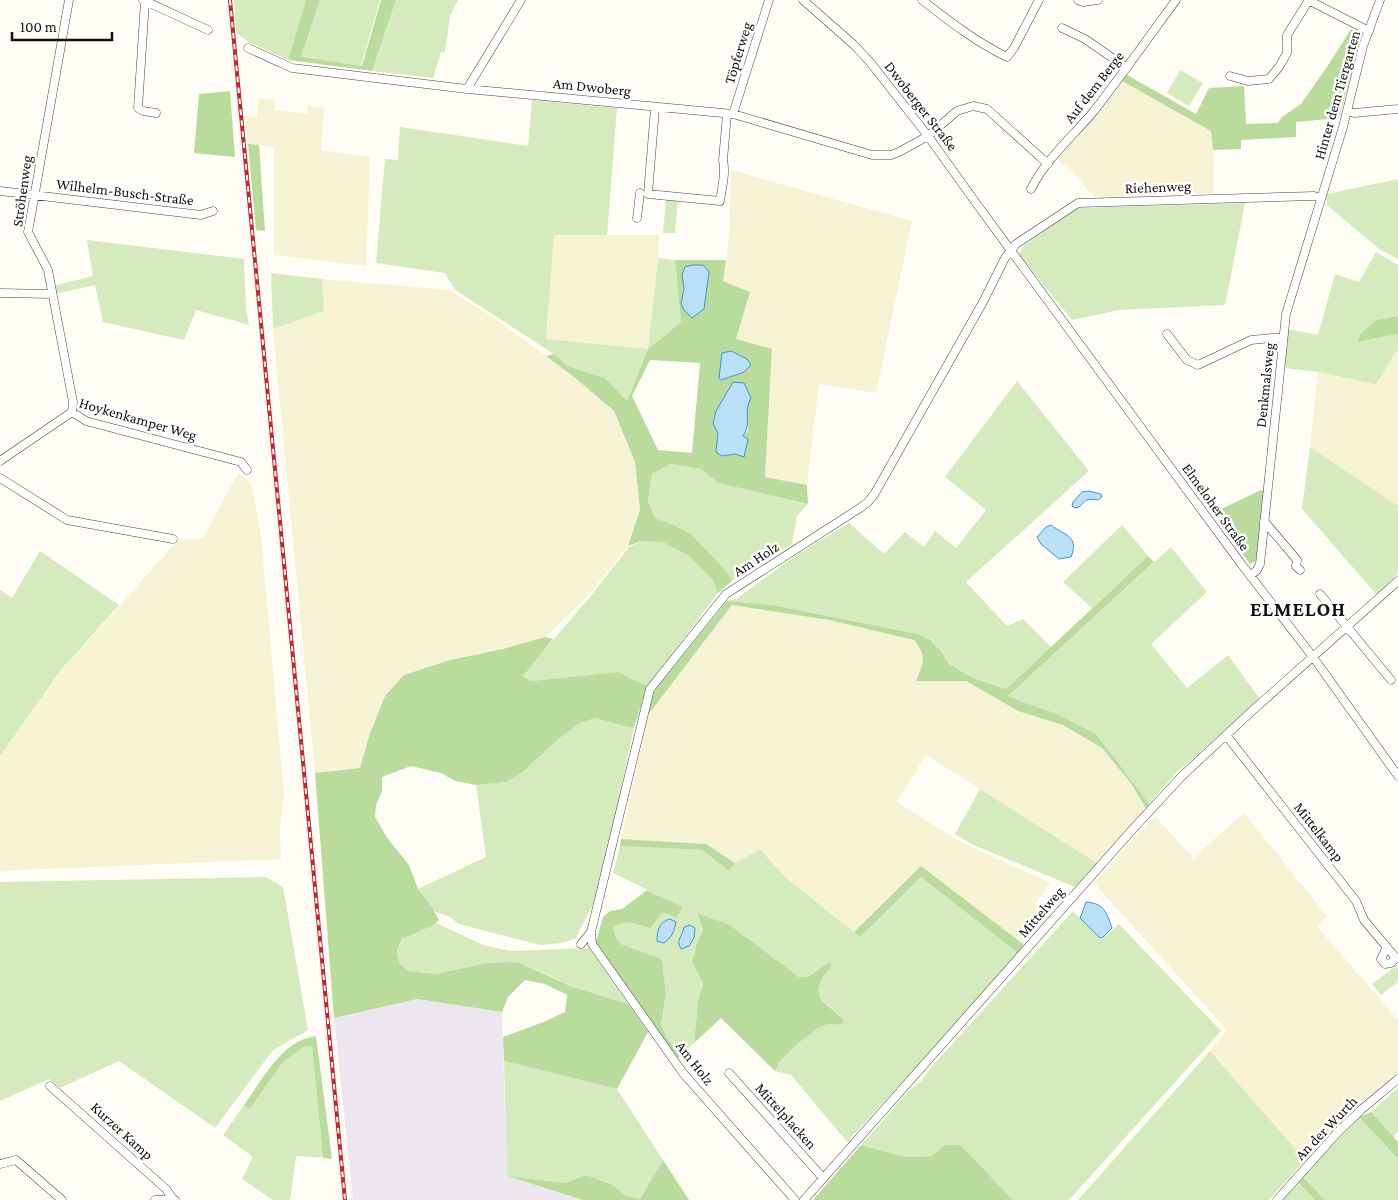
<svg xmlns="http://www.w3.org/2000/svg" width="1398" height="1200" font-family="'Crimson Pro',serif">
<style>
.industrial{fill:#eee6ef}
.farmland{fill:#f6f3d4}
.green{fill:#d5ebbd}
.forest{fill:#b9dc9c;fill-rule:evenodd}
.water{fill:#b9e0f7;stroke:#3f96cf}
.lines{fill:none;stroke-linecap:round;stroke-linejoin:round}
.minor-casing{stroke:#444;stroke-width:9}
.minor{stroke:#fff;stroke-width:8}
.rail-casing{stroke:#c4262e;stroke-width:4}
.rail{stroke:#fff;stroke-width:2;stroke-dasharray:5.5;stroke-linecap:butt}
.labels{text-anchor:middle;stroke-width:5;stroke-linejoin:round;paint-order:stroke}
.street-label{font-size:15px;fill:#111;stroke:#fff}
.district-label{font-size:20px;font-weight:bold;letter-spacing:1px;fill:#111;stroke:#fff}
</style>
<rect width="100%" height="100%" fill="#fffdf5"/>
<path class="industrial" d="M417,999L502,1012L507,1176L583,1200H353L334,1018Z"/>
<path class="farmland" d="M1122,81L1212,131L1213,150L1214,193L1095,198L1076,176L1057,159Z
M258,98L275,100V110L307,114L308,105L324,108L321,150L370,157L366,266L274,255V147L248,144L245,116L257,118Z
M731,170L912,221L876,393L819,384L807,485L765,477L772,350L736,339L750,292L723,281L729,237Z
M554,235H659L658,258L648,349L546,339Z
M322,279L449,290L493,317L574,377L614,411L635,462L640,510L628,546L588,596L545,637L503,649L450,660L404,675L369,736L360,768L315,773L273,329L323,311Z
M1398,349V506L1310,447L1318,372L1376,383Z
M238,473L251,482L261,534L284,795L280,828L281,859L0,871V756L63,669L178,540L203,538Z
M732,605L829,620L914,640L921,650L924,664L917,681H965L1018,711L1063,725L1102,748L1130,782L1147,810L1097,863L926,755L897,802L957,840L1050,883L1035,904L1050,916L1023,944L921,866L854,932L784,876L760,849L735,863L706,844L621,839L648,715Z
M1244,813L1327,916L1317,926L1398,1020V1072L1358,1105L1305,1160L1210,1051L1227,1030L1094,883L1155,816L1193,858Z"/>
<path class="green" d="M234,0H306L288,60L249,42L236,33Z
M320,0H380L361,66L301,58Z
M396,0H458L450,16L445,52H441L433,78L372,71Z
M1180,70L1203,83L1189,106L1167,93Z
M532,100L617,108L607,235H554L546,339L648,349L658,258L675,260L681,322L648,349L627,401L605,378L567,366L554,354L455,290L445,273L376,263L385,159L398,160L400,127L528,146Z
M1398,179V259L1379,249L1327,205V194Z
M666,199L678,200L675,233H663Z
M1245,203L1225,305L1119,310L1072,320L1019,255L1023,246L1076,208Z
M87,240L244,259L246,309L249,325L196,310L184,340L103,322L95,285L55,294L53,286L93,276Z
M1376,252L1398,265V317H1394L1359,342L1398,334V349L1376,384L1318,372L1284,368L1287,329L1318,335L1335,274L1359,282Z
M271,273L322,279L324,311L273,329Z
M1017,381L1089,471L966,582L1007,626L1023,619L1051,647L1006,689L973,678L949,664L940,650L931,639L918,634L773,605L727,601L736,599L798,554L849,523L884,554L905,532L924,547L935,531L956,548L986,510L945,477Z
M1310,447L1398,506V573L1394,579L1377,595L1302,509Z
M670,464L701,469L718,483L808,504L797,516L792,544L733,580L717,561L691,534L674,525L655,518L648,501L652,474Z
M1122,525L1148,556L1092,608L1063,582Z
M642,541H663L688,555L713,580L718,593L648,686L618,672L531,681L523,675L589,598L629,547Z
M1171,547L1207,592L1151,644L1187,688L1228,655L1260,699L1176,773L1149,804L1097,735L1008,696Z
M40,551L119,605L62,669L0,756V590L12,598Z
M595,718L627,727H634L600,890L576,938L563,943L540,945L459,924L450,917L433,911L418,889L486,857L476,785L507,782L524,771L555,742L578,724Z
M980,789L1097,863L1075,887L971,844L955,834Z
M620,846L702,850L729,871L735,863L760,849L784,876L860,937L921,877L1019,954L851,1138L849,1144L791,1075L775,1071L779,1062L796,1045L817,1029L828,1024L841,1025L840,1015C817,997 809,991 832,966L829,962L808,977H799L730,925L697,914L703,930L696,946L692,962L703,983L698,1001L694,1043L683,1053L675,1048L668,1039L661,1025L666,993L662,959L621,944L616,937L613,929C624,917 635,925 649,928L662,913L671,915L683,907L613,873Z
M266,877L283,887L308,1030L273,1050L215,1128L119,1061L60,1088L49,1079L0,1101V882Z
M1073,911L1101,940L1119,924L1221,1031L1069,1200H1013L961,1145H945L932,1156L906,1157L861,1145L908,1092L922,1080L934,1064Z
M436,923L483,945L511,951L589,948L628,1004L576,988L528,966L510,962L486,963L436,974L408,971L399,963L397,950L402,939L432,926Z
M1396,966L1398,969V982L1381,995L1372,984Z
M305,1046L312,1047L323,1158L296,1156L290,1200H273L242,1179L253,1157L223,1135L244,1105L250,1109L283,1062Z
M1210,1051L1305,1160L1269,1200H1078Z
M504,1061L617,1089L663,1160L640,1199L626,1196L613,1185L586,1175L565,1183L507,1176Z
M1398,1088V1132L1393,1137L1371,1112Z
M1359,1117L1398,1159V1200H1325L1303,1177Z
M1299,1183L1315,1200H1283Z"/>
<path class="forest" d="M306,0H320L301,57L362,66L381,0H396L372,71L288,60Z
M1351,29L1362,35L1339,118L1296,122V137L1241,140V149L1213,150L1211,131L1122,81L1127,75L1196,114L1209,88L1244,86L1246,124L1278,123L1282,117L1301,104L1327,67Z
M230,91L235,157L194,153L199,94Z
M248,144L259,145L265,231L256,230Z
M675,260H726L723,281L750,292L736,339L772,349L765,477L807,485L808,504L718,483L701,469L670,464L652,474L648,501L655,518L674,525L691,534L717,561L733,580L718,593L713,580L688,555L663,542L642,541L628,546L640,510L635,462L614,411L574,377L546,356L554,354L567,366L605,378L627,401L648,349L681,322ZM709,272L704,309L682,294L684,288L682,275ZM731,351L744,372L722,380ZM650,360L700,363L692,453L658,450L632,396ZM747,405L748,430L743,436L736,454L722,456L716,452L718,433Z
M1394,317H1398V334L1358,342L1360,335L1376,320Z
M1261,490H1264L1257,561L1250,564L1213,513Z
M1148,556L1154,562L1008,696L1028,704L1057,714L1097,735L1149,804L1147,810L1130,782L1102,748L1063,725L1018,711L966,681H916C924,662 927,657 914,640L829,620L732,605L648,715L654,691L727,601L773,605L918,634L930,639L940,650L949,664L973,678L1006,689Z
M545,637L553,639L523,676L531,681L618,672L648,686L634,727H627L595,718L578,724L555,742L524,771L507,782L476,785L455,781L441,773L411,766L382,777V791L376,805L375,817L388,839L409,865L418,889L431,906L439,920L432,926L402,939L397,950L399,963L408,971L436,974L486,963L510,962L520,963L573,987L628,1004L648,1032L617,1089L504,1061L503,1037L546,1021L565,1012L567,995L545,984L525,980L508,997L502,1012L417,999L334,1018L315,773L360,768L369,736L385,696L404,675L450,660L503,649Z
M621,839L706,844L735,863L729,871L702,850L620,846Z
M921,866L1023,944L1022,950L1019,954L921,877L860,937L854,932Z
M647,890L683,907L676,918L671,915L662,913L650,928C635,925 624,917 613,929L616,937L621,944L662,959L666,993L661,1025L668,1039L675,1048L683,1053L677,1059L595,944L603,917L610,911L622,909Z
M697,913L730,925L799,977H808L829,962L832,966C823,976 812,989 823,1001C830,1009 838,1012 844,1021L841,1025L828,1024L817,1029L796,1045L779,1062L775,1071L721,1018L694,1043L698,1001L703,983L692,962L696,946L703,930Z
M316,1036L332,1159L323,1158L312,1047L305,1046L283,1062L250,1109L244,1105C263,1079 282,1040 316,1036Z
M1371,1112L1398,1142V1159L1359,1117Z
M861,1145L906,1157L932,1156L945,1145H961L1013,1200H813Z
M663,1160L689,1200H583L507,1176L565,1183L586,1175L613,1185L626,1196L640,1199Z
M1303,1177L1325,1200H1315L1299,1183Z"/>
<path class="water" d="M692,265H703L709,272L704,309L692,318L684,310L681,304L684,288L682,275L685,267Z
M731,351L747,359L751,365L744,372L721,380L719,378L722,353Z
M733,382L744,383L751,398C743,411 752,424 743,436L748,439L744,457L735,454L722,456L716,452L718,433L713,424L716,411Z
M1089,491L1101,494L1102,497L1098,500C1079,497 1087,506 1075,508L1072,506L1073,502L1082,492Z
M1051,525C1063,535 1080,535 1071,557L1059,559L1041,544L1037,537L1046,527Z
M1086,902C1104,903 1107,913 1112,928L1103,937L1100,938L1080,918Z
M670,919L676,922C674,932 672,937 664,943L657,941C657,930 659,922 670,919Z
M690,925L695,928L694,938L689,946L681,949C675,940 683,936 684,927Z"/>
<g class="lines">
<g class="minor-casing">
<path id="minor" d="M69,0L28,232L48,270L73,402L72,412
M143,0L208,30
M803,0L853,44L870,62L928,136L976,203L1242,565L1313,657L1398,776
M922,0C949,21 976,42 1007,57L1014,48L1039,0
M1078,0L1083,2L1098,0
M1308,0L1369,31
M145,1L138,108L143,111L156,113
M1062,28L1085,39L1127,68
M248,48L292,68L467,89L733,114L872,155H891L899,152L928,136L957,111L973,106L987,109L1048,164
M1230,76L1248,81L1269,79L1279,67L1287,53V35L1309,0
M467,89L521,0
M655,108L648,194L720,201C722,187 726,173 723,160L727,114
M1347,111L1354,113L1398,109
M733,114L769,0
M1031,189C1046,159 1073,136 1094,111C1122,75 1149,37 1176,0
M0,191L201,215L213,211
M637,218L640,193
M0,293L52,294
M1167,334L1187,360L1198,365L1251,340L1273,338H1283
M72,412L86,421L241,462L247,470
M0,461L72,412
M0,478L67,520L173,539
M1264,521L1297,560L1296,566L1300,570
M1251,575L1257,570L1260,564L1286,314L1343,127L1363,46L1380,0
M1320,594L1391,680
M1226,735L1356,901L1364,920L1396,958L1391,963L1385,964L1381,959L1387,947
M591,932L592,944L683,1073L795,1200
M581,944L591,932L650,689L726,594L860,508L868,502L875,493L983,302L1005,258L1016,244L1078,203L1314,196L1321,198
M729,1073L823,1178
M50,1086L166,1189L173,1199
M0,1164L16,1160L62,1200
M155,1200L173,1199L175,1200
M804,1200L1132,830L1182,776L1252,711L1398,581
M1277,1200L1338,1132L1362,1109L1398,1079"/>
</g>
<use href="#minor" class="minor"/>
<g class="rail-casing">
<path id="rail" d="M230,0L345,1200"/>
</g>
<use href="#rail" class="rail"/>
</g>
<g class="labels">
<g class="street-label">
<text transform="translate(738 53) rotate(-73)" y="5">Töpferweg</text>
<text transform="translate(592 87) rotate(6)" y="5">Am Dwoberg</text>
<text transform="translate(1094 87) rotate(-52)" y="5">Auf dem Berge</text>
<text transform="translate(1337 95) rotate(-74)" y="5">Hinter dem Tiergarten</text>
<text transform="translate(921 106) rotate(52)" y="5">Dwoberger Straße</text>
<text transform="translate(1158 187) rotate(-2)" y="5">Riehenweg</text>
<text transform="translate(22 191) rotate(-82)" y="5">Ströhenweg</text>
<text transform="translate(125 192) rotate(7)" y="5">Wilhelm-Busch-Straße</text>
<text transform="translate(1265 385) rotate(-84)" y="5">Denkmalsweg</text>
<text transform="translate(138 419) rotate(16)" y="5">Hoykenkamper Weg</text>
<text transform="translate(1216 507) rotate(54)" y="5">Elmeloher Straße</text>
<text transform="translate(756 559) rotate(-33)" y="5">Am Holz</text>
<text transform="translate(1319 832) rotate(52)" y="5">Mittelkamp</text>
<text transform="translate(1041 912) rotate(-49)" y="5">Mittelweg</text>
<text transform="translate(695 1063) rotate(52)" y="5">Am Holz</text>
<text transform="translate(786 1116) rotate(48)" y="5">Mittelplacken</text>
<text transform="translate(1326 1128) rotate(-46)" y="5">An der Wurth</text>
<text transform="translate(122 1131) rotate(42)" y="5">Kurzer Kamp</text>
</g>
<g class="district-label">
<text x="1298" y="616">ELMELOH</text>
</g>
</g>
<path d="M12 32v8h100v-8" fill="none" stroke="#111111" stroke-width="2.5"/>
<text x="20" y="32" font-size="15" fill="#111111" stroke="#ffffff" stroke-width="4" paint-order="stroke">100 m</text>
</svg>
